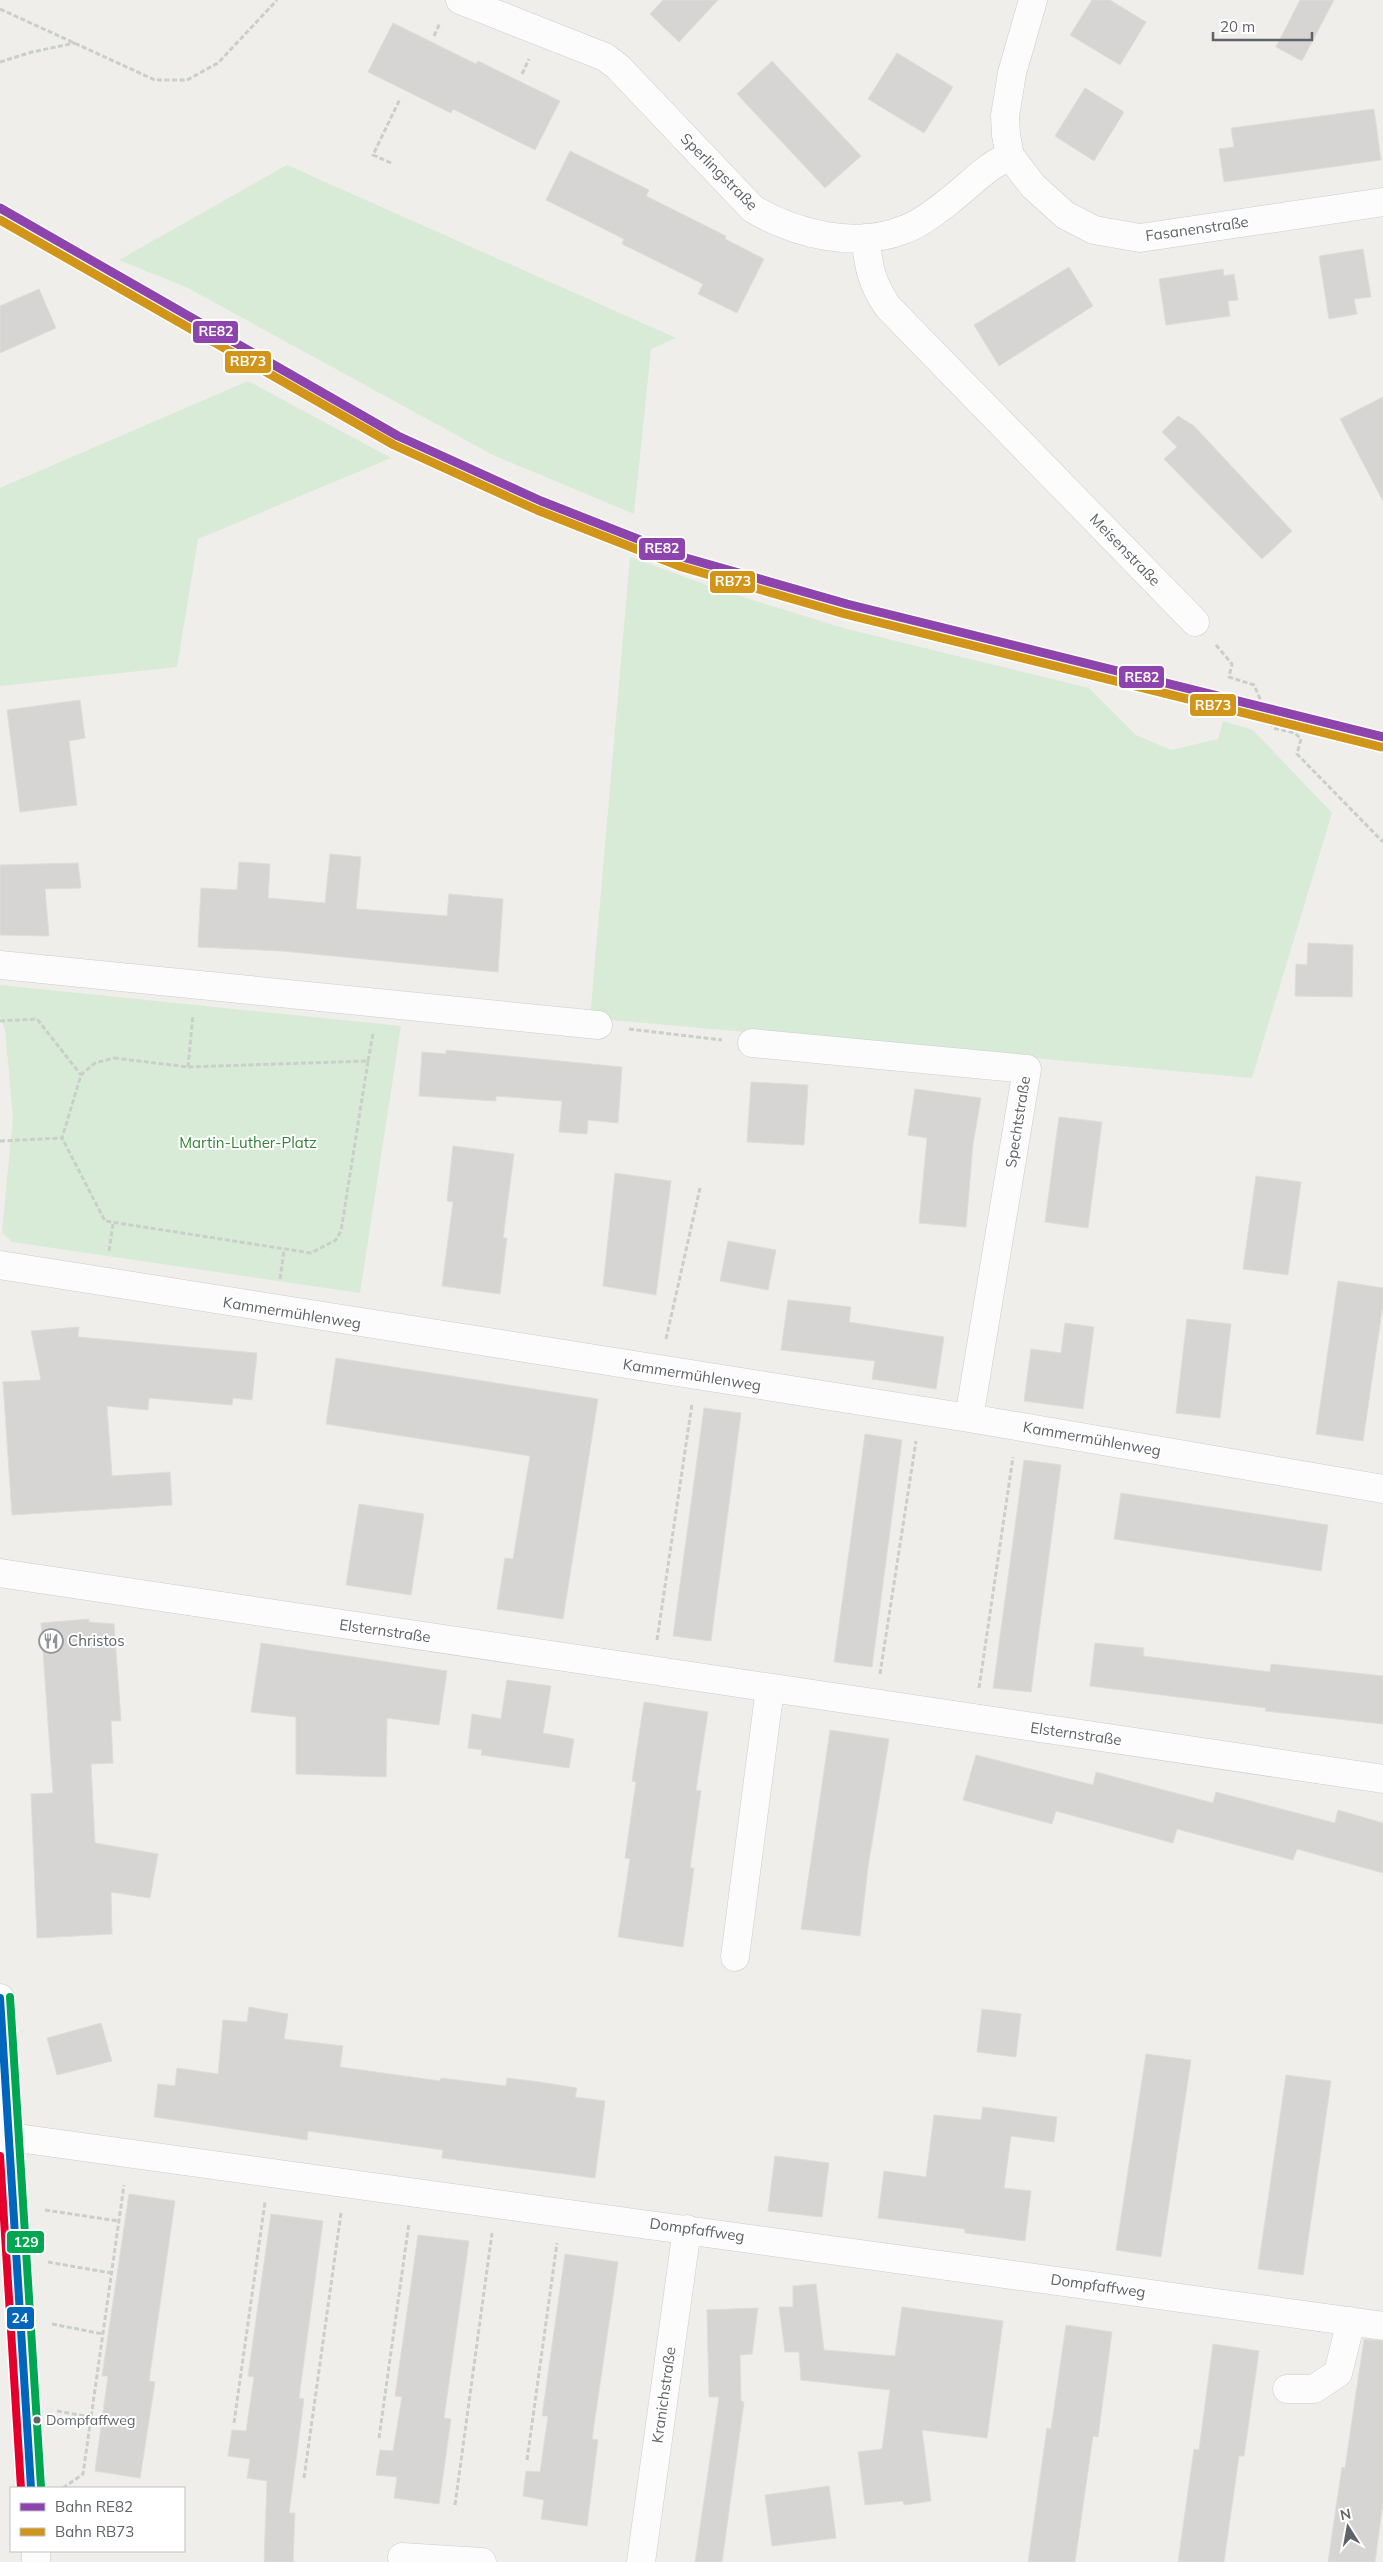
<svg xmlns="http://www.w3.org/2000/svg" width="1383" height="2562" font-family="Mulish,sans-serif">
<style>
.green{fill:#d8ebd6}
.building{fill:#d6d5d3;stroke:#deddd9}
.lines{fill:none;stroke-linecap:round;stroke-linejoin:round}
.minor-casing{stroke:#cbcccc;stroke-width:29}
.path{stroke:#cacfcc;stroke-width:3;stroke-dasharray:5 2.5;stroke-linecap:butt}
.minor{stroke:#fdfcfc;stroke-width:28}
.bus-1-casing{stroke:#fff;stroke-width:11}
.bus-2-casing{stroke:#fff;stroke-width:11}
.bus-3-casing{stroke:#fff;stroke-width:11}
.bus-1{stroke:#0065bd;stroke-width:8}
.bus-2{stroke:#e4002b;stroke-width:8}
.bus-3{stroke:#00a651;stroke-width:8}
.rail-1-casing{stroke:#fff;stroke-width:12}
.rail-2-casing{stroke:#fff;stroke-width:12}
.rail-1{stroke:#8e44ad;stroke-width:9}
.rail-2{stroke:#d1951a;stroke-width:9}
.bus-dot{fill:#5f6368;stroke:#fff;stroke-width:2}
.labels{text-anchor:middle;stroke-width:4;stroke-linejoin:round;paint-order:stroke}
.bus-label{font-size:14px;fill:#5f6368;stroke:#fff;text-anchor:start}
.street-label{font-size:15px;fill:#5f6368;stroke:#fff}
.park-label{font-size:15px;fill:#348238;stroke:#fff}
.poi-label{font-size:15px;fill:#5f6368;stroke:#fff;text-anchor:start}
.line-badge{stroke:#fff;stroke-width:2}
.badge-label{font-size:14px;text-anchor:middle;font-weight:bold;fill:#fff}
</style>
<rect width="100%" height="100%" fill="#efeeea"/>
<path class="green" d="M287,165L676,338L651,349L634,514L491,454L188,288L119,260Z
M248,381L391,458L198,539L177,667L0,686V488Z
M630,557L726,592L847,629L1089,688L1136,735L1171,750L1218,739L1223,721L1253,730L1332,813L1252,1078L590,1018Z
M0,985L401,1026L360,1293L12,1242L2,1232L13,1117L5,1029L0,1016Z"/>
<path class="building" d="M663,0H718L679,42L650,14Z
M1092,0H1110L1146,22L1120,65L1070,35Z
M1300,0H1334L1302,61L1276,47Z
M393,23L476,64L478,61L560,101L535,150L453,109L451,113L368,72Z
M897,53L953,87L924,133L868,99Z
M772,61L861,156L825,188L737,94Z
M1085,88L1124,112L1094,161L1055,136Z
M1374,109L1381,160L1224,182L1219,149L1234,147L1231,128Z
M570,151L649,190L646,196L726,236L725,239L764,259L737,313L698,294L703,284L622,244L624,239L546,200Z
M1363,249L1371,297L1354,299L1357,314L1329,319L1319,256Z
M1069,267L1093,306L999,366L974,325Z
M1223,269L1224,276L1234,274L1238,300L1228,301L1230,316L1166,325L1159,279Z
M39,289L56,328L0,353V306Z
M1383,397V501L1340,419Z
M1178,416L1194,426L1292,531L1262,559L1164,459L1177,447L1162,432Z
M80,700L85,738L69,741L77,805L20,812L7,710Z
M330,854L361,857L356,909L447,916L449,894L503,899L498,972L282,951L198,947L201,888L237,890L239,862L270,864L268,898L325,903Z
M78,863L81,888L45,889L49,936L0,935V865Z
M1308,943L1353,945L1352,997L1295,996L1296,964L1307,965Z
M446,1050L622,1067L618,1123L588,1120L587,1134L559,1132L562,1101L496,1096V1101L419,1096L422,1052L446,1054Z
M751,1082L808,1085L804,1145L747,1142Z
M915,1089L981,1098L973,1144L966,1227L919,1223L927,1138L908,1135Z
M1059,1117L1102,1122L1088,1228L1045,1222Z
M453,1146L514,1154L503,1238H507L500,1294L442,1286L453,1202L447,1201Z
M615,1173L671,1181L656,1295L603,1286Z
M1256,1176L1301,1182L1288,1275L1243,1269Z
M728,1241L776,1250L768,1290L720,1281Z
M1338,1281L1383,1288V1304L1363,1441L1316,1434Z
M788,1300L851,1307L849,1322L944,1337L936,1389L872,1379L875,1361L781,1350Z
M1187,1319L1231,1324L1220,1418L1176,1413Z
M1065,1323L1094,1327L1083,1409L1024,1401L1031,1349L1061,1353Z
M79,1327L78,1337L257,1353L252,1400L233,1398L232,1405L149,1398L148,1410L107,1406L112,1476L170,1472L172,1505L12,1515L3,1382L41,1380L31,1331Z
M336,1358L598,1399L563,1619L497,1609L505,1558L513,1559L530,1456L326,1424Z
M704,1408L741,1413L711,1641L673,1636Z
M865,1434L902,1440L872,1667L834,1662Z
M1024,1460L1061,1465L1031,1692L993,1688Z
M1121,1493L1328,1525L1321,1571L1114,1539Z
M359,1504L424,1514L411,1595L346,1585Z
M89,1619V1622L114,1624L121,1721H111L113,1763L91,1764L95,1843L158,1854L150,1898L111,1892L112,1934L37,1938L31,1794L53,1793L41,1623Z
M261,1643L447,1671L439,1725L387,1718L386,1777L296,1774V1717L251,1712Z
M1095,1643L1144,1648L1143,1656L1270,1672L1271,1664L1383,1676V1724L1265,1711L1266,1708L1090,1686Z
M507,1680L551,1686L543,1733L574,1739L569,1768L481,1755L482,1750L468,1748L472,1714L501,1719Z
M644,1702L708,1712L696,1790L701,1791L690,1868H694L683,1947L618,1937L630,1859L625,1858L636,1782L632,1781Z
M830,1730L889,1739L868,1867L860,1936L801,1929Z
M976,1755L1093,1785L1096,1772L1213,1803L1216,1792L1335,1823L1338,1810L1383,1823V1873L1297,1849L1293,1860L1177,1829L1173,1843L1056,1811L1052,1824L963,1800Z
M249,2007L288,2014L284,2039L343,2046L340,2067L440,2081L441,2078L506,2086L507,2078L540,2082L577,2088L575,2097L605,2101L595,2178L442,2158L443,2150L308,2131L307,2140L154,2117L158,2084L175,2086L177,2068L218,2074L223,2020L247,2022Z
M982,2009L1021,2014L1016,2057L977,2052Z
M101,2023L112,2061L57,2075L47,2038Z
M1146,2054L1191,2060L1161,2257L1116,2250Z
M1286,2075L1331,2081L1303,2275L1258,2269Z
M983,2107L1057,2117L1054,2142L1011,2136L1004,2188L1031,2191L1025,2241L965,2233V2229L878,2218L884,2171L926,2177L934,2115L981,2120Z
M775,2156L829,2163L822,2217L768,2211Z
M129,2194L175,2201L149,2381L155,2382L140,2478L95,2471L108,2376H102Z
M271,2214L323,2221L299,2398L304,2399L289,2513H295L293,2562H264L267,2481L247,2478L250,2459L228,2456L232,2430L246,2431L254,2377L248,2376Z
M418,2235L469,2241L444,2418L451,2419L439,2504L394,2498L397,2477L376,2475L380,2450L393,2451L402,2397L395,2396Z
M565,2254L618,2262L592,2439L598,2440L587,2526L541,2519L544,2500L523,2496L526,2471L540,2472L548,2416H542Z
M816,2284L824,2350L895,2356L902,2307L1003,2321L987,2438L922,2430L931,2501L904,2505L903,2501L865,2505L858,2452L882,2449L890,2390L801,2380L799,2352H785L779,2307H793V2286Z
M758,2308L752,2354L740,2355L741,2401L744,2402L722,2562H695L719,2397H709L707,2310Z
M1066,2325L1112,2332L1098,2437L1093,2436L1075,2562H1028L1047,2428L1051,2429Z
M1364,2339L1383,2341V2503L1375,2562H1328L1342,2467L1345,2468Z
M1213,2344L1259,2351L1244,2456H1239L1224,2562H1178L1194,2449L1199,2450Z
M829,2486L836,2538L772,2546L765,2495Z"/>
<g class="lines">
<g class="minor-casing">
<path id="minor" d="M460,0L605,57L618,67L753,209C796,234 855,249 903,230C920,224 935,212 949,201C969,186 986,166 1010,156
M1033,0L1012,73L1005,116L1006,135L1010,156L1033,186L1065,215L1094,230L1140,238L1383,202
M865,238C869,267 871,283 888,307L1195,622
M0,965L598,1025
M752,1043L1027,1069L969,1418
M0,1265L969,1418L1383,1489
M0,1573L1383,1779
M735,1957L770,1688
M0,1998L31,2488
M10,2137L1383,2326
M1287,2389H1314L1338,2373L1351,2321
M36,2551V2562
M402,2557L482,2562
M641,2562L687,2229"/>
</g>
<path class="path" d="M0,9L155,80H187L218,63L277,0
M434,36L440,23
M0,62L32,52L75,43
M522,74L529,59
M391,163L373,155L400,99
M1216,645L1232,664L1229,677L1254,685L1273,728L1295,733L1301,739L1297,754L1383,842
M0,1021L37,1019L81,1075
M629,1029L722,1040
M114,1058L188,1067L368,1061L341,1231L336,1240L311,1253L105,1221L62,1138L81,1075L95,1063Z
M368,1061L373,1034
M188,1067L193,1015
M0,1141L62,1138
M109,1251L113,1224
M280,1279L284,1250
M666,1339L700,1188
M657,1640L692,1404
M880,1674L916,1441
M979,1688L1013,1457
M45,2210L118,2221
M48,2262L111,2273
M52,2324L103,2334
M57,2411L91,2417
M234,2423L265,2202
M379,2438L409,2223
M527,2460L557,2243
M304,2478L341,2213
M63,2488L83,2474L124,2185
M455,2505L492,2233"/>
<use href="#minor" class="minor"/>
<g class="bus-1-casing">
<path id="bus-1" d="M0,1998L31,2488"/>
</g>
<g class="bus-2-casing">
<path id="bus-2" d="M0,2156L21,2488"/>
</g>
<g class="bus-3-casing">
<path id="bus-3" d="M10,1997L41,2487"/>
</g>
<use href="#bus-1" class="bus-1"/>
<use href="#bus-2" class="bus-2"/>
<use href="#bus-3" class="bus-3"/>
<g class="rail-1-casing">
<path id="rail-1" d="M0,208L398,436L541,501L686,558L847,604L1383,737"/>
</g>
<g class="rail-2-casing">
<path id="rail-2" d="M0,220L394,445L537,510L682,567L845,614L1381,747"/>
</g>
<use href="#rail-1" class="rail-1"/>
<use href="#rail-2" class="rail-2"/>
</g>
<defs>
<g id="restaurant-ring" transform="scale(1.25)"><circle r="9.5" fill="#fff" stroke="#919496" stroke-width="1.5"/><path d="M-5-6h1v4h1v-4h1v4h1v-4h1v5L-1.5 .5V6h-2V.5L-5-1ZM5-6V6H3V1.5H1.5Q1.5-4 5-6Z" fill="#919496"/></g>
</defs>
<g fill-rule="evenodd">
<use href="#restaurant-ring" x="51" y="1641"/>
</g>
<circle class="bus-dot" cx="37" cy="2420" r="4.5"/>
<g class="labels">
<g class="bus-label">
<text x="46" y="2425">Dompfaffweg</text>
</g>
<g class="street-label">
<text transform="translate(719 172) rotate(45)" y="5">Sperlingstraße</text>
<text transform="translate(1197 229) rotate(-8)" y="5">Fasanenstraße</text>
<text transform="translate(1125 550) rotate(46)" y="5">Meisenstraße</text>
<text transform="translate(1018 1122) rotate(-81)" y="5">Spechtstraße</text>
<text transform="translate(292 1313) rotate(9)" y="5">Kammermühlenweg</text>
<text transform="translate(692 1375) rotate(9)" y="5">Kammermühlenweg</text>
<text transform="translate(1092 1439) rotate(10)" y="5">Kammermühlenweg</text>
<text transform="translate(385 1631) rotate(8)" y="5">Elsternstraße</text>
<text transform="translate(1076 1734) rotate(8)" y="5">Elsternstraße</text>
<text transform="translate(697 2230) rotate(8)" y="5">Dompfaffweg</text>
<text transform="translate(1098 2286) rotate(8)" y="5">Dompfaffweg</text>
<text transform="translate(664 2395) rotate(-82)" y="5">Kranichstraße</text>
</g>
<g class="park-label">
<text x="248" y="1148">Martin-Luther-Platz</text>
</g>
<g class="poi-label">
<text x="68" y="1646">Christos</text>
</g>
</g>
<g class="line-badge">
<rect x="192" y="320" width="47" height="24" rx="5" fill="#8e44ad"/>
<rect x="224" y="350" width="48" height="24" rx="5" fill="#d1951a"/>
<rect x="638" y="537" width="48" height="24" rx="5" fill="#8e44ad"/>
<rect x="709" y="570" width="47" height="24" rx="5" fill="#d1951a"/>
<rect x="1118" y="665" width="47" height="24" rx="5" fill="#8e44ad"/>
<rect x="1189" y="693" width="48" height="24" rx="5" fill="#d1951a"/>
<rect x="6" y="2230" width="39" height="24" rx="5" fill="#00a651"/>
<rect x="6" y="2306" width="29" height="24" rx="5" fill="#0065bd"/>
</g>
<g class="badge-label">
<text x="216" y="336">RE82</text>
<text x="248" y="366">RB73</text>
<text x="662" y="553">RE82</text>
<text x="733" y="586">RB73</text>
<text x="1142" y="682">RE82</text>
<text x="1213" y="710">RB73</text>
<text x="26" y="2247">129</text>
<text x="20" y="2323">24</text>
</g>
<rect x="10" y="2487" width="175" height="65" fill="#ffffff" stroke="#bfc1c3"/>
<rect x="20" y="2503" width="25" height="8" fill="#8e44ad" stroke="#bfc1c3"/>
<text x="55" y="2512" font-size="15" fill="#5f6368">Bahn RE82</text>
<rect x="20" y="2528" width="25" height="8" fill="#d1951a" stroke="#bfc1c3"/>
<text x="55" y="2537" font-size="15" fill="#5f6368">Bahn RB73</text>
<g transform="translate(1348 2527) rotate(349)" stroke="#ffffff" stroke-width="4" paint-order="stroke">
<path d="M0-4L9 19L0 12L-9 19Z" fill="#5f6368"/>
<text y="-8" font-size="14" font-weight="bold" text-anchor="middle" fill="#5f6368">N</text>
</g>
<path d="M1213 32v8h99v-8" fill="none" stroke="#5f6368" stroke-width="2.5"/>
<text x="1220" y="32" font-size="15" fill="#5f6368" stroke="#ffffff" stroke-width="4" paint-order="stroke">20 m</text>
</svg>
